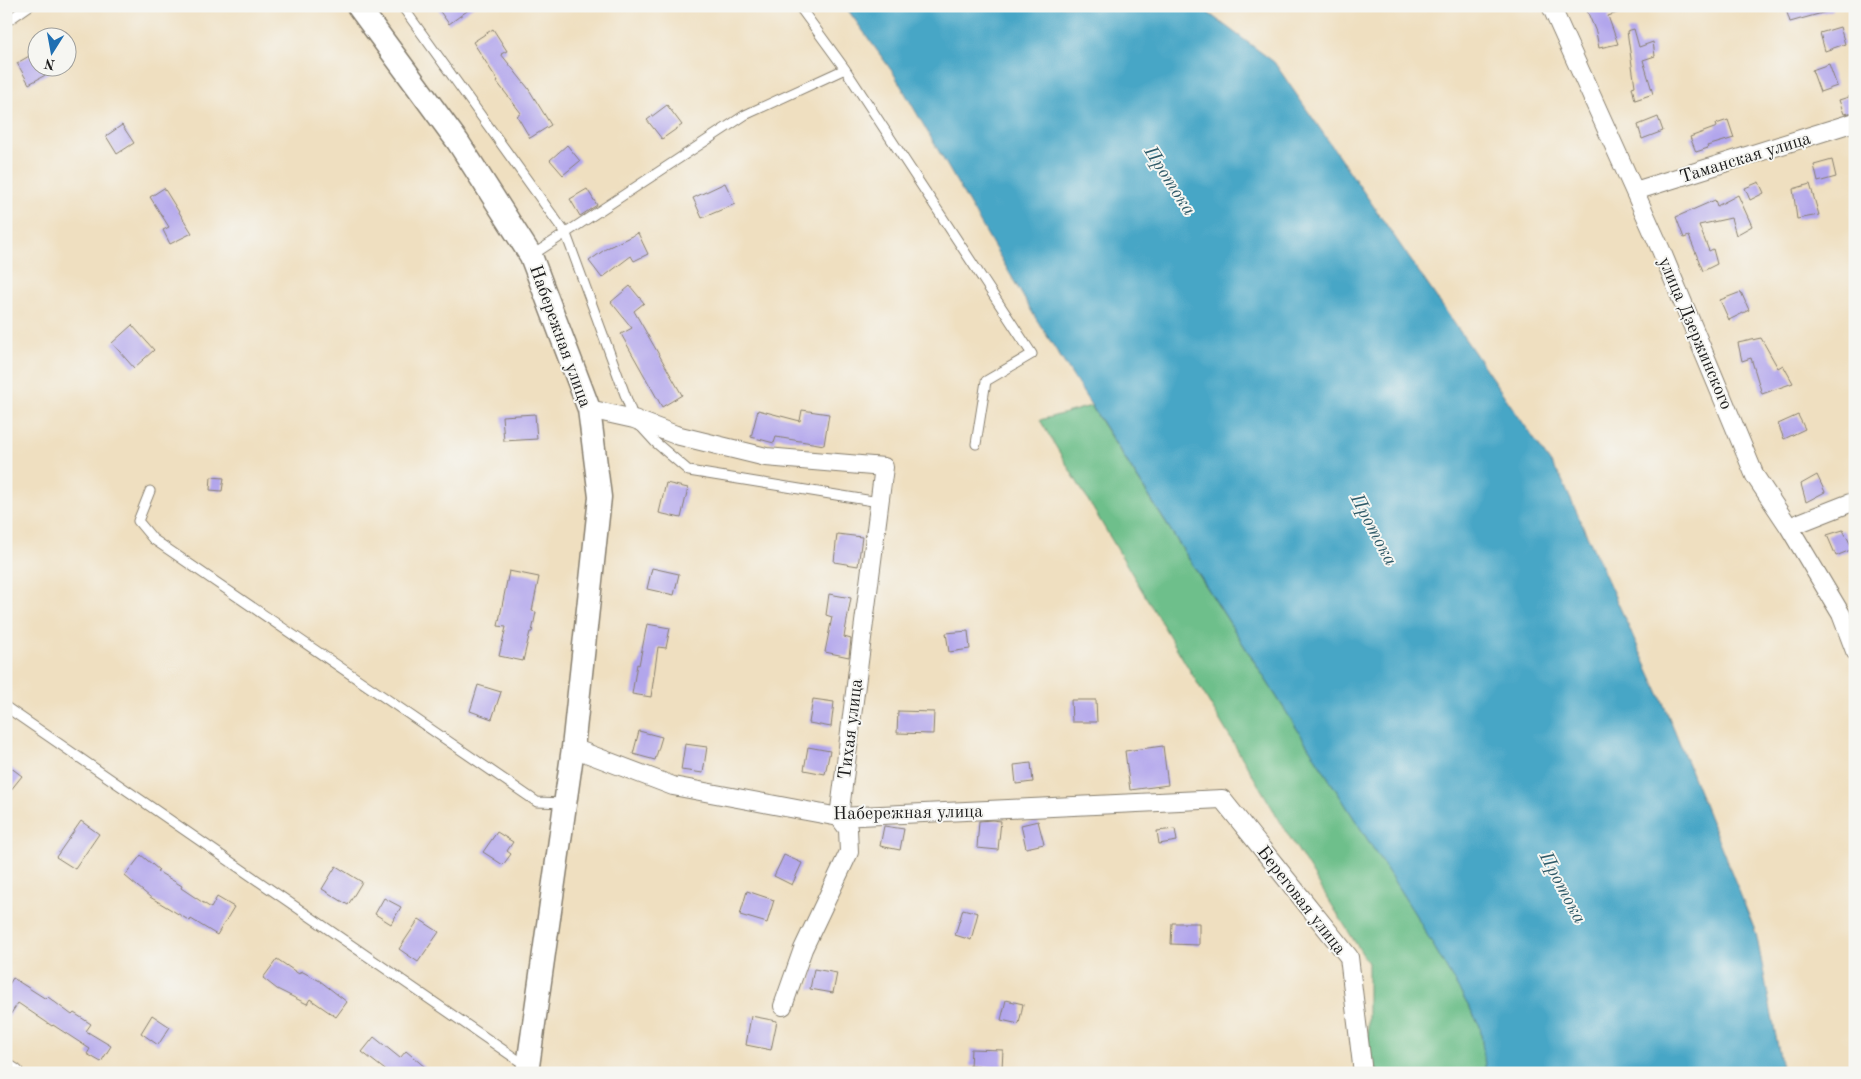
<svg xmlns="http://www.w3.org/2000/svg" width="1861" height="1079" font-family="'Old Standard TT',serif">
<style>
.forest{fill:#6ebf8b;stroke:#456e54}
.water{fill:#47a6c6;stroke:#326171}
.building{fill:#b2a6ec}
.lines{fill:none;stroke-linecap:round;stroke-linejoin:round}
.service-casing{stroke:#867e6e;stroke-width:11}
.minor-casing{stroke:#867e6e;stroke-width:20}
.tertiary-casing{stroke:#867e6e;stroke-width:25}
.service{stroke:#fff;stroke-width:9}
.minor{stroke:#fff;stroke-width:18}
.tertiary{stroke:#fff;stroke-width:22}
.labels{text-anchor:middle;stroke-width:4;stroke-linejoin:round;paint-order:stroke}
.street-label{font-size:18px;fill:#1c1c1c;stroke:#f6f6f2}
.water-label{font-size:19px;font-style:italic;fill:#2f5a68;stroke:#f6f6f2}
</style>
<rect width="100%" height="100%" fill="#f6f6f2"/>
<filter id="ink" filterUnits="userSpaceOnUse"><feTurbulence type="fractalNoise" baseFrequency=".02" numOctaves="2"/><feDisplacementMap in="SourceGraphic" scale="10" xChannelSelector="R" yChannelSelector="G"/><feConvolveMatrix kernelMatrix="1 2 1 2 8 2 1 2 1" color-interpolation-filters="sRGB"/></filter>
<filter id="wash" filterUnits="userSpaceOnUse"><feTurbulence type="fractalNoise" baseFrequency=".0096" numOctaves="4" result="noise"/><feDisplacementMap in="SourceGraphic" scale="20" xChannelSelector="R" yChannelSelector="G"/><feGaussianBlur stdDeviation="1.12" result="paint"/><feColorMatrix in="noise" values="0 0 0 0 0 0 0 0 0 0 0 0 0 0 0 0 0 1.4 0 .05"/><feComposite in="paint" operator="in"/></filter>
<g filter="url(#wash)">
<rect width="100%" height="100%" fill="#efdfc0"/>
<path class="forest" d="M1091,406L1415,914L1480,1026L1486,1073H1368V963L1289,836L1040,420Z"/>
<path class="water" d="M845,6H1199L1274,62L1561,478L1662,700L1756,933L1783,1073H1486L1480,1026L1415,914L1035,317L894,74Z"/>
<g id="blocks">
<path class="building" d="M436,6H474L449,24Z
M1585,6H1631L1632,8L1608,16L1618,44L1599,48L1596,32Z
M1785,6H1833V10L1790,22Z
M1840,27L1845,44L1825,51L1820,33Z
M493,29L507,51L501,54L528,88L551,125L530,138L517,116L521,113L497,82L498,81L473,42Z
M1634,29L1639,47L1653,42L1655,56L1643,60L1653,94L1635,100L1632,87L1635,86L1627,31Z
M38,51V68H58L29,84L17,63Z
M1829,64L1837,86L1820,92L1812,70Z
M1855,95V112L1844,114L1839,100Z
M667,105L682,125L662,139L647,120Z
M1658,117L1663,131L1642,139L1638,125Z
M1728,120L1734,138L1707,146L1708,148L1696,152L1690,137L1717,127L1716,124Z
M122,125L134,143L117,154L106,136Z
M567,145L580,161L563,175L550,160Z
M1832,160L1836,177L1818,182L1814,165Z
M1759,182L1764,193L1750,200L1745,188Z
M725,183L735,204L702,218L693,198Z
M1810,184L1819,215L1797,219L1793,189Z
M164,188L192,233L170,244L163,230L169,227L150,197Z
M587,189L597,205L580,216L570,199Z
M1738,195L1752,226L1736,235L1731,218L1699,225L1709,251L1713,249L1717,264L1703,271L1689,236L1684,238L1676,217L1715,200L1717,206Z
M638,233L648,254L634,261L631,256L602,278L589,261L607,248Z
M630,286L644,303L634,311L682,395L662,407L621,334L632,328L611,302Z
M1741,292L1749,310L1729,320L1720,300Z
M132,325L154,350L134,368L112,343Z
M1761,338L1778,368L1783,365L1793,383L1762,394L1751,358L1742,361L1738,343Z
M758,410L800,421L802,410L829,414L824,445L776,437L774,443L751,437Z
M535,414L537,439L504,441L502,416Z
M1798,415L1805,429L1784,439L1778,424Z
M1817,475L1825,492L1806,502L1801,484Z
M211,477L224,478L222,491L210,490Z
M666,483L688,488L681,518L659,513Z
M1843,530L1853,549L1836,556L1827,535Z
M837,534L862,537L858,566L834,562Z
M652,568L679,574L674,595L647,589Z
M509,571L539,577L532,611L536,612L532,632H530L523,661L499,656L506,627L498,626Z
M829,594L851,598L844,637L851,639L849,657L825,652L832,617L826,615Z
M647,624L670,628L666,648L658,647L651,697L632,694L637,664L639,665Z
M968,631L970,649L949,652L946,633Z
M478,685L501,692L492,719L470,711Z
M813,699L834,702L831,727L809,723Z
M1071,700H1096L1097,722H1072Z
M898,711L934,712L933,734L897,733Z
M639,731L662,737L655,760L633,754Z
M685,744L707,747L703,773L681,770Z
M1163,746L1168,785L1130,790L1125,751Z
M808,747L830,751L825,774L804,770Z
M1031,763L1033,782L1016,784L1014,765Z
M6,764L22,776L6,796Z
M992,820L1001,821L998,850L977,848L979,821Z
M81,821L99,834L75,869L56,857Z
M1038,821L1044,844L1026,848L1021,825Z
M884,826L904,829L900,850L880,846Z
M1175,829L1177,841L1159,844L1157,831Z
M497,832L513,842L507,851L511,854L503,865L483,852Z
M141,855L159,870L157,871L182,886L181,888L211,908L217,897L234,907L217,935L191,919L190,921L150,897L125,876Z
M784,855L802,863L792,885L774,876Z
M336,866L362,882L348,905L322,889Z
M747,891L774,900L767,923L740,915Z
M384,898L401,907L391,924L375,914Z
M963,909L978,913L971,940L955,935Z
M419,919L439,932L418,962L399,949Z
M1172,923H1199V945L1171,944Z
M277,959L299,974L301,971L320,981L347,1002L336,1017L310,999L307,1004L277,989L263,978Z
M814,969L837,973L833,993L810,989Z
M13,978L46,999L48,997L72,1015L74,1013L91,1024L86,1031L111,1046L101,1062L87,1054L90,1049L53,1025L52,1026L18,1003L6,1021V989Z
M1006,1000L1023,1004L1019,1024L1001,1020Z
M152,1015L170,1027L158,1045L141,1033Z
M751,1016L777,1021L771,1050L746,1045Z
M374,1037L400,1058L406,1051L432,1073H389L362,1052Z
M971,1049L1003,1050L1002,1068L970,1066Z"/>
</g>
</g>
<g filter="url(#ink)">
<use href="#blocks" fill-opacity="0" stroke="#867e6e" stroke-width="1"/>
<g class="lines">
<g class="service-casing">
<path id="service" d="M402,6L566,234L634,419L655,442L689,471L879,502
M799,6L845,69L1032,354L986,381L976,444
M6,22L29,6
M531,256L745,115L845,69
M150,491L138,521L153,539L537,802L565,803
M6,707L528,1067"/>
</g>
<g class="minor-casing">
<path id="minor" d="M1551,6L1661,250L1755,476L1789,527L1841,614L1855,651
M1635,191L1855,122
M589,409L634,419L676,435L766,457L884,467L839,817L848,829L849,852L803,949L783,1006
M1789,527L1855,501
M573,748L673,786L839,817L1222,799L1349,957L1363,1073
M6,1068L14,1073"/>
</g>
<g class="tertiary-casing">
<path id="tertiary" d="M358,6L458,142L531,256L589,409L600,497L573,748L527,1073"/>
</g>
<use href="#service" class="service"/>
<use href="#minor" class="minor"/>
<use href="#tertiary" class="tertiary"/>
</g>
</g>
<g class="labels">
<g class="street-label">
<text transform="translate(1745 157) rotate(-17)" y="6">Таманская улица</text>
<text transform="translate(1696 333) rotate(67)" y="6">улица Дзержинского</text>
<text transform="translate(561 336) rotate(70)" y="6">Набережная улица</text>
<text transform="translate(850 729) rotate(-83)" y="6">Тихая улица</text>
<text transform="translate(908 812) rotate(-1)" y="6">Набережная улица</text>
<text transform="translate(1302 900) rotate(52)" y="6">Береговая улица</text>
</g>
<g class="water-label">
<text transform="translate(1171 180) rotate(57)" y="7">Протока</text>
<text transform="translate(1375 529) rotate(62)" y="7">Протока</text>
<text transform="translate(1564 887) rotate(62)" y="7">Протока</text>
</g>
</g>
<rect width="1861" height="1079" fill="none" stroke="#f6f6f2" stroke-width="25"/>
<g transform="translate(52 52) rotate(191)"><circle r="24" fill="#f6f6f2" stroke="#9f9f9c"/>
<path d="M0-4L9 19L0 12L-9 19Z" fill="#1f6fb2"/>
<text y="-8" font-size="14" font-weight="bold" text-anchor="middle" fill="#1c1c1c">N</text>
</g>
</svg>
